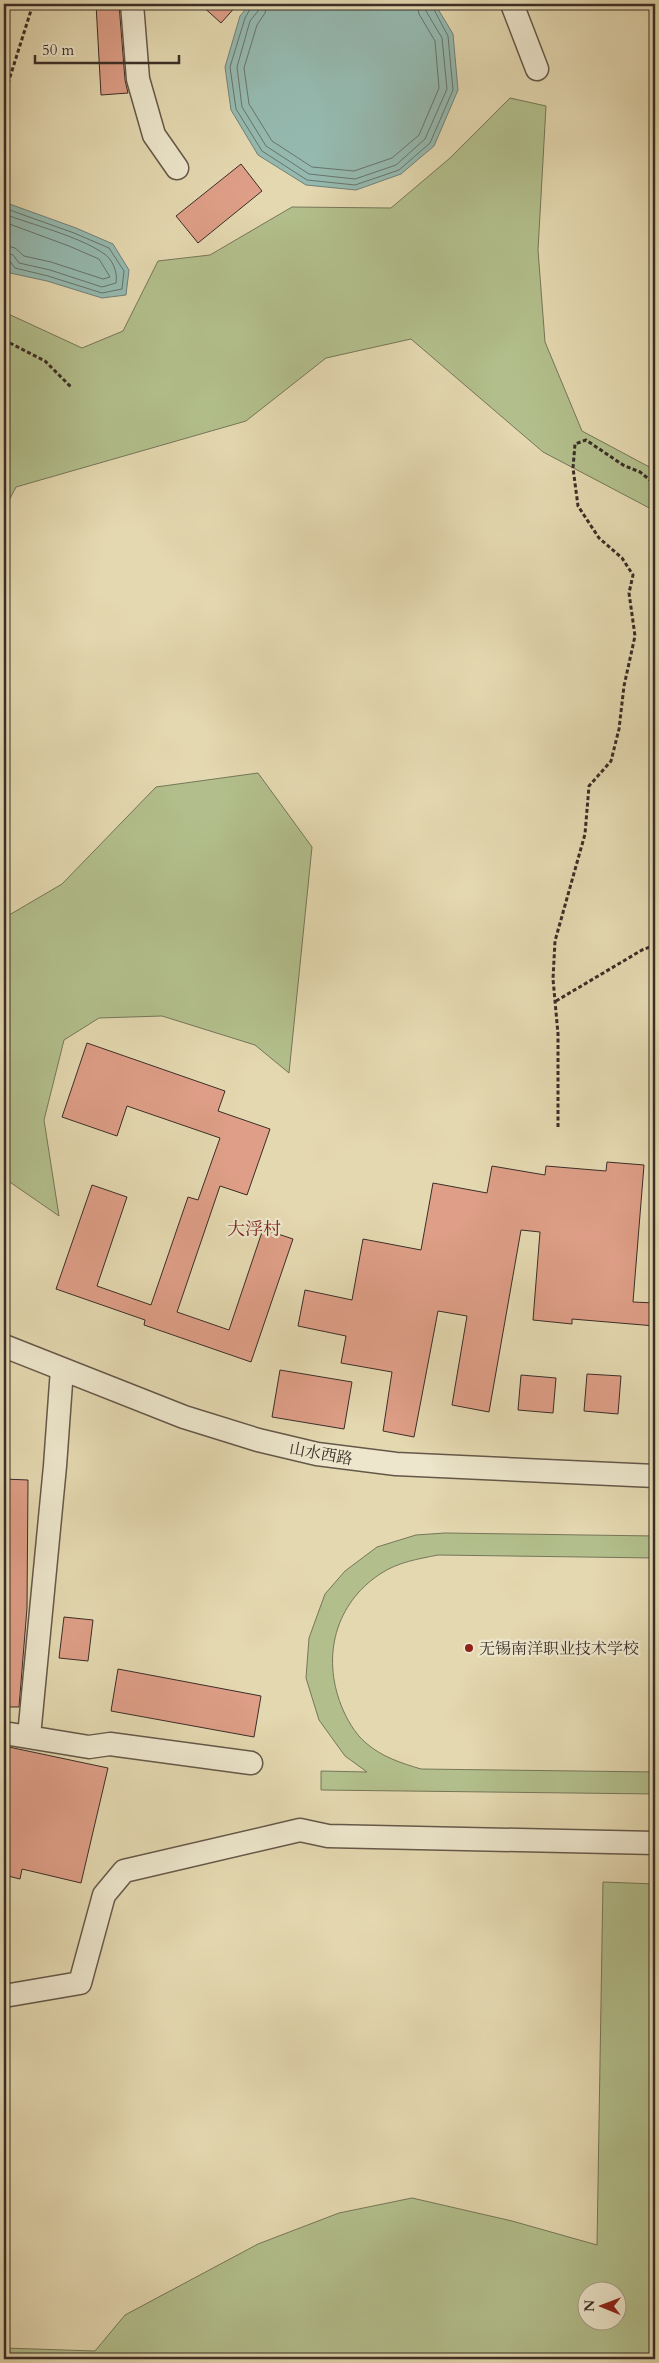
<svg xmlns="http://www.w3.org/2000/svg" width="659" height="2363" font-family="Cardo,'Noto Serif SC',serif">
<style>
.green{fill:#b2bf8c;stroke:#76765a;fill-rule:evenodd}
.water{fill:#95b9af;stroke:#718179}
.lines{fill:none;stroke-linecap:round;stroke-linejoin:round}
.shore{stroke:#68746b;stroke-width:1}
.building{fill:#de9e87;stroke:#3b2e27}
.minor-casing{stroke:#655849;stroke-width:25}
.path{stroke:#3b2e27;stroke-width:3;stroke-dasharray:4 2.5;stroke-linecap:butt}
.minor{stroke:#ede6cc;stroke-width:22}
.poi-dot{fill:#8f2418;stroke:#ede6cc;stroke-width:2}
.labels{text-anchor:middle;stroke-width:4.5;stroke-linejoin:round;paint-order:stroke}
.street-label{font-size:16px;fill:#3b2e27;stroke:#ede6cc}
.poi-label{font-size:16px;fill:#3b2e27;stroke:#ede6cc;text-anchor:start}
.neighbourhood-label{font-size:18px;fill:#7a1f14;stroke:#ede6cc}
</style>
<rect width="100%" height="100%" fill="#e4d8b0"/>
<filter id="stains"><feTurbulence type="fractalNoise" baseFrequency=".004" numOctaves="4"/><feColorMatrix values="0 0 0 0 .2 0 0 0 0 .09 0 0 0 0 .02 0 0 0 .5 -.17"/></filter>
<radialGradient id="worn" r=".72"><stop offset=".6" stop-color="#630" stop-opacity="0"/><stop offset="1" stop-color="#630" stop-opacity=".3"/></radialGradient>
<path class="green" d="M510,98L546,106L538,250L545,342L582,431L655,470V511L543,452L411,339L326,358L246,421L16,487L4,510V312L82,348L123,331L158,261L210,255L292,207L391,208L450,158Z
M258,773L312,847L289,1073L255,1045L162,1016L99,1018L64,1040L44,1120L59,1216L4,1178V918L62,884L156,787Z
M445,1533L655,1536V1558L438,1555C418,1559 398,1562 380,1574C335,1604 322,1656 341,1705C346,1718 355,1734 366,1743C382,1757 401,1763 421,1769L655,1772V1794L321,1790V1771L367,1772L345,1756L319,1720L306,1678L309,1638L325,1594L345,1571L377,1547L416,1535Z
M603,1882L655,1884V2359H4V2348L95,2351L125,2315L258,2244L339,2213L412,2198L512,2221L597,2245ZM586,2290H616V2320H586Z"/>
<path class="water" d="M250,4H435L453,34L458,90L434,146L401,174L356,190L306,185L258,155L231,110L225,67L240,16Z
M4,202L76,228L113,244L129,270L126,295L102,298L47,281L10,273L4,260Z"/>
<g class="lines">
<path class="shore" d="M253,4L245,18L230,67L236,109L262,151L307,180L355,185L399,170L430,143L453,90L448,36L431,4
M260,4L258,11L250,21L237,67L242,107L266,146L309,174L355,179L396,165L425,139L447,89L442,38L426,11L425,4
M267,4L265,13L257,25L244,68L249,104L272,141L312,167L354,171L392,158L419,135L439,88L435,41L419,14L417,4
M4,208L74,233L109,248L124,271L122,289L102,293L48,276L15,268L9,260L4,259
M4,214C33,225 78,236 103,253C113,259 118,273 116,283L102,287L50,270L19,263L13,255L4,252
M4,222L69,246L99,259L110,277L103,279L51,262L24,256L15,248L4,245"/>
</g>
<path class="building" d="M96,4H119L125,80L128,93L101,95Z
M200,4H238L221,23Z
M241,164L262,191L198,243L176,216Z
M87,1043L225,1091L218,1111L270,1129L247,1195L220,1186L177,1312L229,1330L263,1229L293,1239L251,1362L144,1325L145,1320L56,1289L92,1185L127,1197L97,1286L151,1305L188,1197L198,1200L220,1138L127,1106L117,1136L62,1117Z
M607,1162L644,1165L633,1302L655,1303V1326L572,1319V1324L533,1320L540,1232L521,1230L489,1412L452,1405L467,1316L438,1311L414,1437L383,1431L392,1372L341,1363L346,1336L298,1326L305,1290L352,1300L363,1239L421,1250L433,1183L487,1193L492,1166L545,1175L546,1166L606,1171Z
M280,1370L352,1382L344,1429L272,1417Z
M587,1374L621,1376L618,1414L584,1411Z
M521,1375L556,1378L553,1413L518,1410Z
M4,1479L28,1480L27,1608L19,1707H4Z
M64,1617L93,1620L88,1661L59,1658Z
M118,1669L261,1696L254,1737L111,1711Z
M4,1746L108,1768L81,1883L22,1869L20,1879L4,1875Z"/>
<g class="lines">
<g class="minor-casing">
<path id="minor" d="M132,4L138,79L154,135L177,168
M512,4L537,69
M4,1346L184,1417L258,1440L317,1454L396,1464L655,1476
M4,1733L89,1747L110,1744L251,1763
M29,1736L55,1466L62,1369
M4,1996L80,1983L104,1895L124,1871L300,1830L328,1836L655,1843"/>
</g>
<path class="path" d="M4,96L33,4
M4,340L45,361L72,388
M556,1001L642,950L655,945
M558,1127V1034L553,979L555,941L585,834L589,786L611,761L619,729L624,686L635,636L629,593L633,575L622,558L599,538L578,506L573,468L575,444L586,440L623,465L640,472L655,484"/>
<use href="#minor" class="minor"/>
</g>
<circle class="poi-dot" cx="469" cy="1648" r="5"/>
<g class="labels">
<g class="street-label">
<text transform="translate(321 1453) rotate(10)" y="6">山水西路</text>
</g>
<g class="poi-label">
<text x="479" y="1654">无锡南洋职业技术学校</text>
</g>
<g class="neighbourhood-label">
<text x="254" y="1235">大浮村</text>
</g>
</g>
<rect width="659" height="2363" fill="none" stroke="#e4d8b0" stroke-width="20"/>
<rect x="5" y="5" width="649" height="2353" fill="none" stroke="#3b2e27" stroke-width="2.5"/>
<rect x="10" y="10" width="639" height="2343" fill="none" stroke="#3b2e27"/>
<g transform="translate(602 2306) rotate(271)"><circle r="24" fill="#ede6cc" stroke="#a69c8a"/>
<path d="M0-4L9 19L0 12L-9 19Z" fill="#8f2418"/>
<text y="-8" font-size="14" font-weight="bold" text-anchor="middle" fill="#3b2e27">N</text>
</g>
<path d="M35 55v8h144v-8" fill="none" stroke="#3b2e27" stroke-width="2.5"/>
<text x="42" y="55" font-size="15" fill="#3b2e27" stroke="#ede6cc" stroke-width="4" paint-order="stroke">50 m</text>
<rect width="100%" height="100%" filter="url(#stains)"/>
<rect width="100%" height="100%" fill="url(#worn)"/>
</svg>
